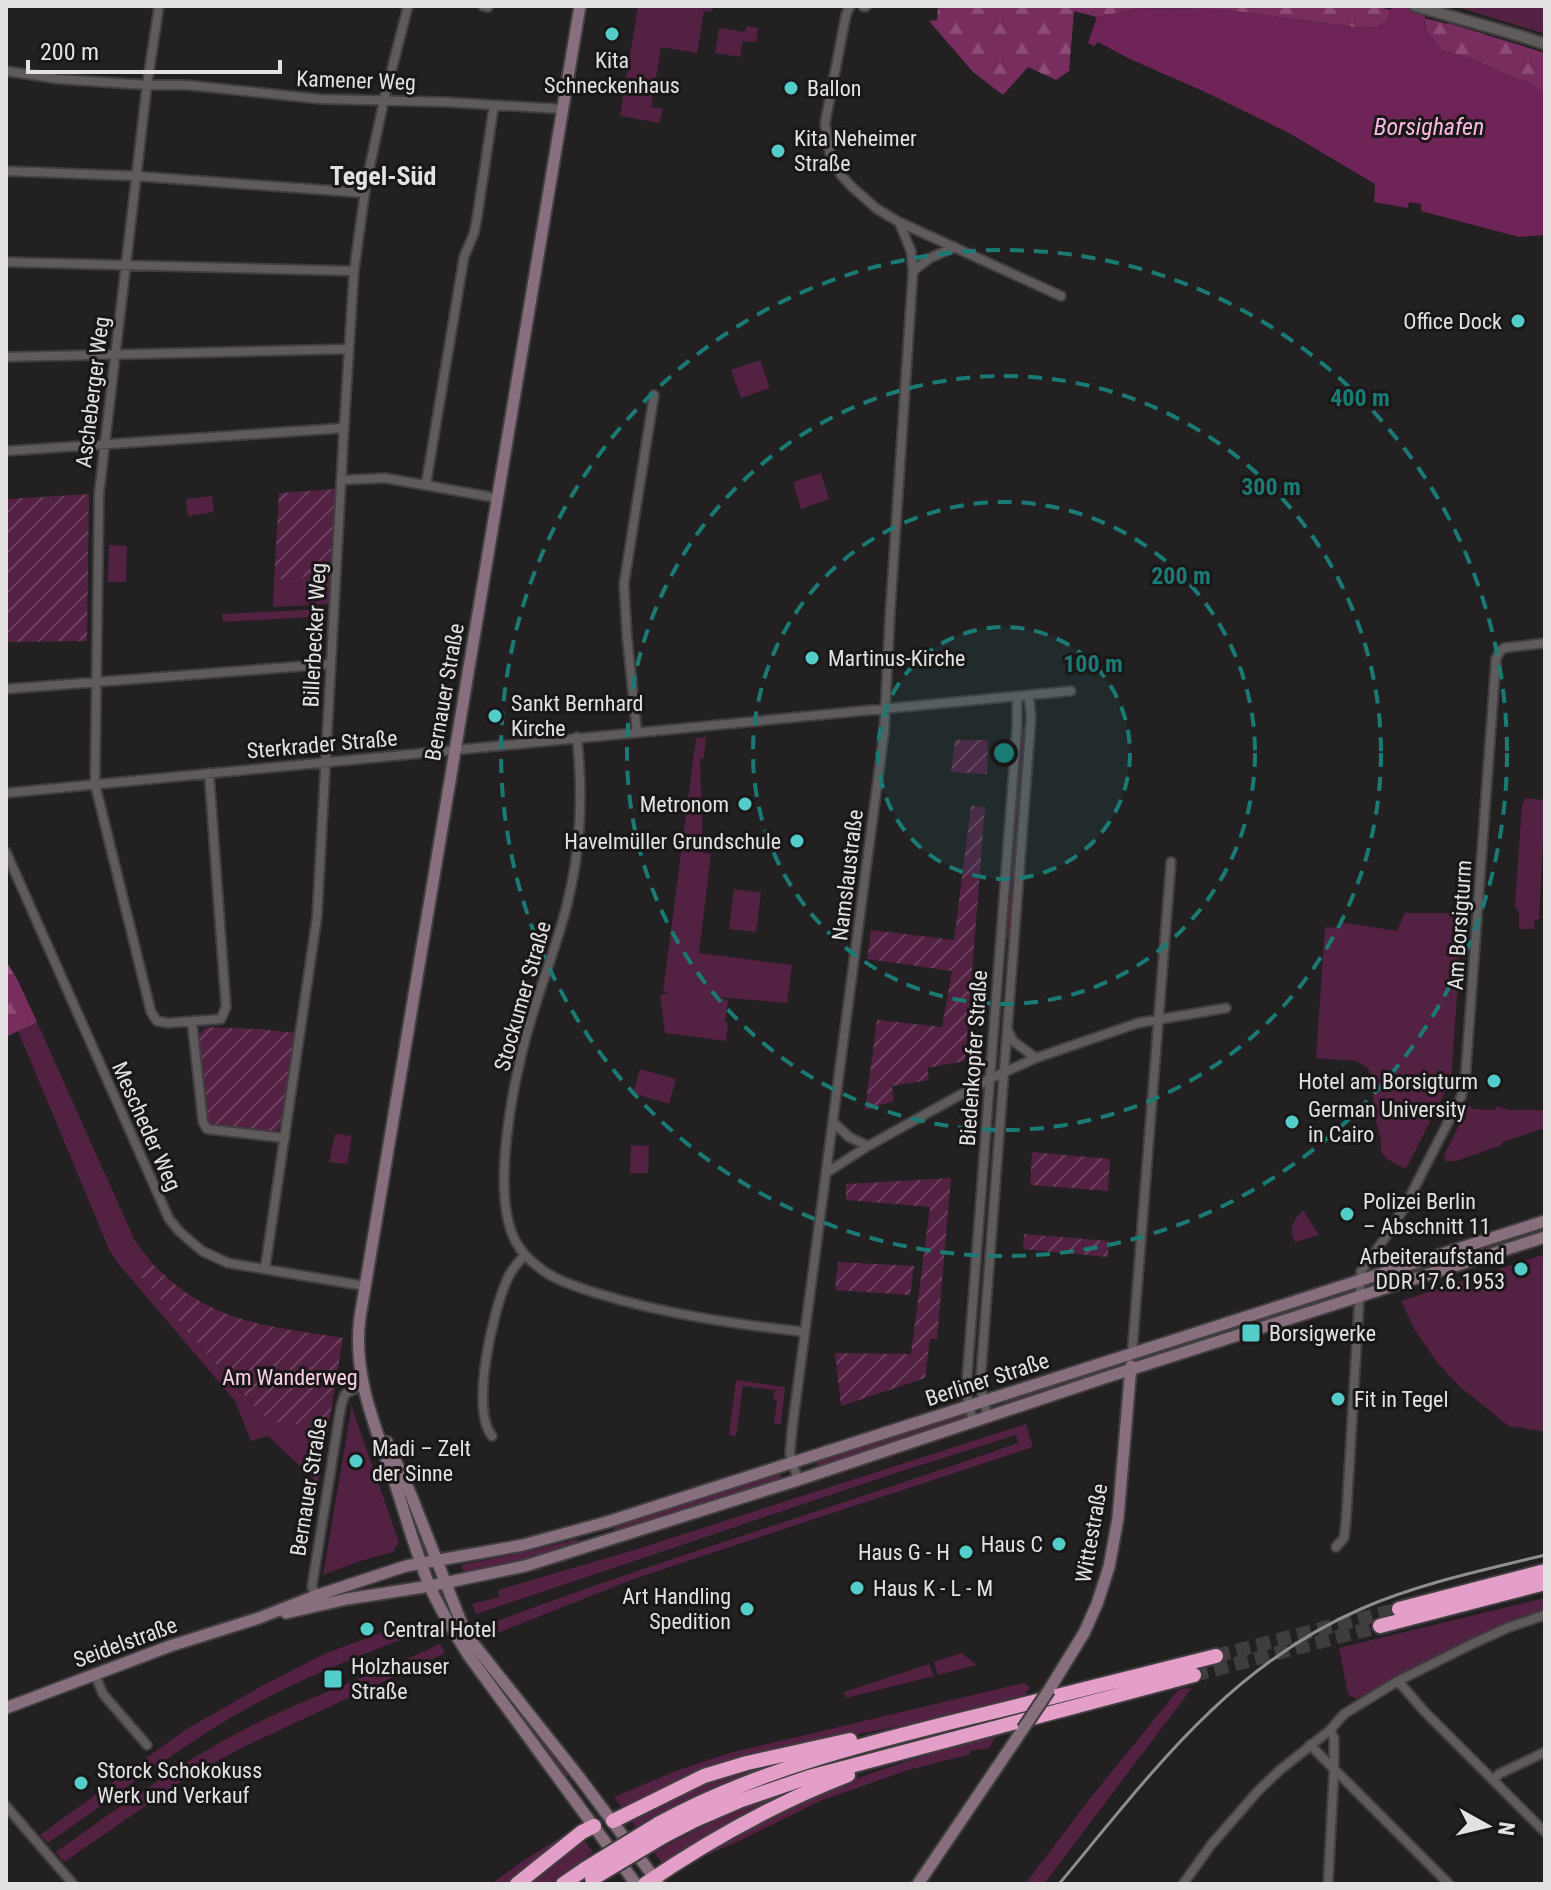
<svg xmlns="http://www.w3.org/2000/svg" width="1551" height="1890" font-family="'Roboto Condensed',sans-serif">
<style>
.green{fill:#532142}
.forest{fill:url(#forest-firs)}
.garden{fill:url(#garden-furrows)}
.water{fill:#6f2457}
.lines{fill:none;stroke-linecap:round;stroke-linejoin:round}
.motorway-tunnel{stroke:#403d3f;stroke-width:14;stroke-dasharray:14 7;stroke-linecap:butt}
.minor-casing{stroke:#403e3f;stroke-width:12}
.tertiary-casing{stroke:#403e3f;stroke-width:14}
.secondary-casing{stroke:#403e3f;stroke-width:15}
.motorway-casing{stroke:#403e3f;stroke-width:18}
.minor{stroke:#5f5b5d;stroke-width:8}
.tertiary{stroke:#5f5b5d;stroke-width:10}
.secondary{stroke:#876f7d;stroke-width:11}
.motorway{stroke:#e39fc8;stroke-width:14}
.rail{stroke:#8f8d8e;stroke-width:3}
.secondary-bridge-casing{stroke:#403e3f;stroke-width:15;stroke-linecap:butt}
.motorway-bridge-casing{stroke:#403e3f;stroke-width:18;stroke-linecap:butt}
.secondary-bridge{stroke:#876f7d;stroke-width:11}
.motorway-bridge{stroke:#e39fc8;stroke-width:14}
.ring{fill:none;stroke:#1a7b74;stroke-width:4;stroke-dasharray:14 10}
.poi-dot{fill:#53cdca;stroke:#1a1718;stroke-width:3}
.labels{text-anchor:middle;stroke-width:6;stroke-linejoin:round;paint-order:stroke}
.poi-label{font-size:22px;fill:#e3e1e2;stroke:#1a1718;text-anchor:start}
.street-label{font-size:22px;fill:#e3e1e2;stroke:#1a1718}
.park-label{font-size:22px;fill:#fccfe9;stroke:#1a1718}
.water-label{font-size:24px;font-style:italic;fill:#fbb9e1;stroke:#1a1718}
.quarter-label{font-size:26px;font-weight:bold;fill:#e3e1e2;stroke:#1a1718}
.centre{fill:#1a7b74;stroke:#1a1718;stroke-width:4}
.ring-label{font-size:24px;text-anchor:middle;font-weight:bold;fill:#1a7b74;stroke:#1a1718;stroke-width:6;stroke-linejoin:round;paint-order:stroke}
</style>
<defs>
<pattern id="forest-firs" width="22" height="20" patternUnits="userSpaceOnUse" patternTransform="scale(2)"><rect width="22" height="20" fill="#782d5f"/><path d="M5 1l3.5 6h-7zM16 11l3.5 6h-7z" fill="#8b4b76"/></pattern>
<pattern id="garden-furrows" width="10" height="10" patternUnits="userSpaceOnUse" patternTransform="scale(2)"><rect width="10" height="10" fill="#532142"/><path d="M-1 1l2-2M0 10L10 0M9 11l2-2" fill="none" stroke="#6c415d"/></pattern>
</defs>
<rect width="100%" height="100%" fill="#232022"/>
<path class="green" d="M638,6H713L712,12L704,11L697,53L661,47L651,107L663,109L659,123L620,116Z
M1454,6H1545V34Z
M747,26L758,28L756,42L743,41L740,57L715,53L719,28L745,32Z
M760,360L770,388L741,398L731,370Z
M821,473L829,499L801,509L793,482Z
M212,496L214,512L188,516L186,499Z
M109,545L127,546L126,582H108Z
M330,575L329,604L273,607L274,580Z
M325,609L326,616L223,622L222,614Z
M1025,728L1028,729L1012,939H1004L1020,731Z
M706,737L704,758L700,759L703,852L711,854L699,953L792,965L787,1003L718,997L728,1000L725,1022L728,1023L726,1041L665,1033L660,995L669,993L663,992L696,738Z
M1525,798L1544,800L1545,803L1539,919L1535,920L1534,929H1519V912L1515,906L1522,804Z
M734,889L761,893L756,932L729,929Z
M1405,913H1463L1451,1080L1406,1169L1387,1159L1381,1152V1140L1374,1114L1372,1080L1368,1068L1356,1061L1316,1058L1325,927L1339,928L1340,922L1397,931Z
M37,1022L135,1241L152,1263L141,1275L190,1335L250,1402L266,1417L290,1423L328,1429L318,1483L268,1436L251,1441L235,1401L117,1262L109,1249L18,1031Z
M640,1069L676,1079L669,1104L633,1093Z
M1469,1105L1473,1109L1496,1110V1106L1510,1110H1545V1128L1502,1142V1145L1456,1161H1445L1444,1156Z
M335,1134L352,1136L347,1164L329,1162Z
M631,1145L649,1146L648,1173H630Z
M1303,1210L1319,1235L1295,1242C1288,1228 1293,1221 1303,1210Z
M1545,1254V1432L1509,1426L1460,1387L1437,1362L1416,1332L1401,1301Z
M1338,1292L1339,1295L1261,1321L1241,1331L1151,1359V1355L1197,1340L1212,1333Z
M1105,1368V1371L1075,1384L1005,1406L1004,1400Z
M736,1380L785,1387L781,1424H774L777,1401L773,1400L775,1390L743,1386L736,1436L729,1435Z
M350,1402L399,1542L393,1552L360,1561L323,1575L351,1411Z
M965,1413L967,1419L818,1467L816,1461Z
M1026,1424L1033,1447L687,1561L626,1582L485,1638L481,1627C658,1560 840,1506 1018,1443L1016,1435L896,1473L476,1614L472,1604L499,1597L498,1590L634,1550Z
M780,1473L781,1479L616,1532L614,1531V1527Z
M577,1539L579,1542L577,1545L507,1564L465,1574L461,1565L526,1552Z
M1545,1598V1610C1480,1635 1418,1665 1358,1700L1348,1694L1339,1648Z
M399,1626L401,1632L409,1629L411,1636C358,1656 305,1677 255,1704C182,1744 116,1796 48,1843L40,1835L185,1730L260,1687L324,1654Z
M440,1644L445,1653L241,1748L179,1783L64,1862L56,1852C122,1805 187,1757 261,1721C319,1693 381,1672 440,1644Z
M961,1653L977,1665L938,1675L934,1662Z
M479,1661L570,1774L565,1778Z
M929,1664L934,1676L846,1698L844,1692Z
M1023,1683L1030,1687L1024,1696L935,1719L781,1749L624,1810L614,1797L673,1772L729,1753Z
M1192,1688L1044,1884H1025L1092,1796L1179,1689Z
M996,1736L989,1748L970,1751L971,1754L908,1770L820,1801L737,1842L695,1860L672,1876L671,1874C698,1857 725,1837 754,1823C831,1784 913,1757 996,1736Z
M798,1758C741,1776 688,1801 635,1827L630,1818L711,1780L733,1772Z
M821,1781L664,1866L654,1852L729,1813L788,1791Z
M572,1830L570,1834L507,1884H491L520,1863Z
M583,1839L593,1852L550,1884H525Z"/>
<path class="forest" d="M938,6H1374L1391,10L1387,21L1377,27L1361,28L1219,9L1142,8L1097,17L1074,11L1069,71L1056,80L1028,67L1003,95L973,72L929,21L937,20Z
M1424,18L1447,24L1448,23L1545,53V94L1532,84L1495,70L1481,62L1441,50L1426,30Z
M6,961L18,981L37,1022L6,1037Z"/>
<path class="garden" d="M335,489L330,575L274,580L279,493Z
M89,494L87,641L6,642V499Z
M955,740H988L987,774L951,772Z
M971,806L985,807L965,1061L927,1068L929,1080L892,1086L894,1101L865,1110L877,1020L942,1027L952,971L867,959L871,930L954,940Z
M206,1027L259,1029L295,1033L282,1126L275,1132L217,1127L210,1123L206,1115L198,1036Z
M1032,1152L1110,1159L1108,1191L1030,1185Z
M951,1178L937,1339H930L925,1378L841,1406L835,1353L911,1354L930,1207L846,1200V1184Z
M1024,1234L1109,1241L1108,1257L1023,1249Z
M838,1262L914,1266L910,1295L835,1290Z
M152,1263C210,1324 265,1325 343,1338L328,1429L290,1423L289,1425H283L266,1417L254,1406L190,1335L140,1275Z"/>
<path class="water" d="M1392,6H1427L1424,23L1426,30L1441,50L1481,62L1495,70L1532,84L1545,94V235L1519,237L1421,211V204L1409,202L1408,208L1374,202L1375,184L1289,133L1203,91L1130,59L1098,42L1094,46L1088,43L1097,17L1142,8L1219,9L1361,28L1377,27L1387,21Z"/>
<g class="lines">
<path class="motorway-tunnel" d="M1216,1656L1399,1609
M1194,1675L1380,1626"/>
<g class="minor-casing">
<path id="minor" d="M159,6L147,85L99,494L95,784L151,1012L157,1021L168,1023L221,1019L226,1007L209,773
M483,6L488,7
M850,6L846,15L825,123L830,154L841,175L852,187L877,209L899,222L1061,296
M6,71L58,79L147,85H187L320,99L445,102L562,109
M6,171L136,176L365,193
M6,262L354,271
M913,271L930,258L955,247
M6,357L348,349
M6,451L344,428
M342,480L385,478L497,498
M426,484L464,257L474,233L477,218L494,105
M6,689L330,664
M637,732L627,637L624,584L654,395
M577,737C582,786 582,834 572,882C562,934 541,982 527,1033C513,1084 490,1195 516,1242C521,1251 528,1259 536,1265C553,1280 575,1286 596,1293C664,1314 734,1324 805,1332
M6,793L1071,691
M6,852L169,1219L180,1232L202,1251L228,1263L365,1286
M192,1022L203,1122L207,1129L285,1138
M1008,1031L1013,1041L1036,1058
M833,1122L849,1137L868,1146
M826,1173L868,1146L989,1079L1036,1058L1138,1023L1226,1008
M1390,1230L1404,1208L1461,1097L1465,1082L1496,659L1500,651L1504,648L1545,643
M265,1269L317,917L344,428L354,271L366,184L384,100L408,6
M1132,1353L1171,862
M988,1417L980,1386L1031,718L1029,695
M973,1422L966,1391L1017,727V696
M492,1436C470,1409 493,1311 507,1280C511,1270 518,1262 525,1255
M798,1480L790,1454L792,1430L884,733L890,614L913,271L911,251L899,222
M1336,1547L1344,1538L1346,1521L1361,1271L1390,1231
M316,1598L312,1586L341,1406L345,1394L363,1385
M95,1675L103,1694L147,1745
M1398,1681L1424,1711L1545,1832
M1310,1745L1449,1884
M1494,1780L1499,1774L1545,1752
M6,1806L73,1884
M1183,1884L1211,1845L1258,1791L1280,1770L1330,1730L1344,1714L1398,1681L1472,1644L1507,1628L1545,1615
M1328,1884L1334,1770V1738L1330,1730"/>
</g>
<g class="tertiary-casing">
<path id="tertiary" d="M864,6H865
M1415,6L1514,34L1545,44"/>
</g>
<g class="secondary-casing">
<path id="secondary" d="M580,6L360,1317C352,1375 376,1429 395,1483C406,1517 416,1553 430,1587C441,1611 455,1634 469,1656L636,1884
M387,1442L411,1495L463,1627L472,1642L579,1777L659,1884
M286,1613L347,1599L430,1586L525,1566L798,1480L1107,1377L1545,1237
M1049,1690L1084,1633L1097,1604L1109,1567L1118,1518L1131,1366
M6,1708L170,1646L259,1618L315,1596L406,1566L523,1545L607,1522L1545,1221
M918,1884L1023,1729"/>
</g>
<g class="motorway-casing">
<path id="motorway" d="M1399,1609L1545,1571
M1380,1626L1545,1583
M613,1821L704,1776L747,1763L850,1740
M658,1824C754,1771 863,1744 968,1718C1051,1698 1134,1677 1216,1656
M664,1836L695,1820L739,1801L809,1777L1194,1675
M517,1884L582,1832L594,1826
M563,1884L585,1869
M645,1884C709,1840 776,1803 848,1775"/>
</g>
<use href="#minor" class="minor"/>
<use href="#tertiary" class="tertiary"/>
<use href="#secondary" class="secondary"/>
<use href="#motorway" class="motorway"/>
<path class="rail" d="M1059,1884C1150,1775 1228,1666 1363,1608C1421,1583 1484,1570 1545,1555"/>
<g class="secondary-bridge-casing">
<path id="secondary-bridge" d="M1023,1729L1049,1690"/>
</g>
<g class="motorway-bridge-casing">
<path id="motorway-bridge" d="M585,1869L658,1824
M592,1879L664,1836"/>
</g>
<use href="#secondary-bridge" class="secondary-bridge"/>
<use href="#motorway-bridge" class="motorway-bridge"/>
</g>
<circle cx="1004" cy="753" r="126" fill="#1a7b74" fill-opacity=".12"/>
<g class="ring">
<circle cx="1004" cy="753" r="126"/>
<circle cx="1004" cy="753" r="251"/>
<circle cx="1004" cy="753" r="377"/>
<circle cx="1004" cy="753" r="503"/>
</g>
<g class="poi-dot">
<circle cx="612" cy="34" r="8"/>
<circle cx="791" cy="88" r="8"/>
<circle cx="778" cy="151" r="8"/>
<circle cx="1518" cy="321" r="8"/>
<circle cx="812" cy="658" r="8"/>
<circle cx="495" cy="716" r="8"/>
<circle cx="745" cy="804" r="8"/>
<circle cx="797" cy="841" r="8"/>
<circle cx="1494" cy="1081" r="8"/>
<circle cx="1292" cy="1122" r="8"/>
<circle cx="1347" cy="1214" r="8"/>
<circle cx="1521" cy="1269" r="8"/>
<rect x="1241" y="1323" width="20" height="20" rx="4"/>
<circle cx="1338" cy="1399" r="8"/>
<circle cx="356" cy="1461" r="8"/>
<circle cx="1059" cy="1544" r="8"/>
<circle cx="966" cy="1552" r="8"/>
<circle cx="857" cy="1588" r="8"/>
<circle cx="747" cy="1609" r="8"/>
<circle cx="367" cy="1629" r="8"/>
<rect x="323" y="1669" width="20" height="20" rx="4"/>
<circle cx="81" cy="1783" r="8"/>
</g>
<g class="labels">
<g class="poi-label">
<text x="612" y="68" text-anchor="middle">Kita<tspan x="612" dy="25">Schneckenhaus</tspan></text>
<text x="807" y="96">Ballon</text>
<text x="794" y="146">Kita Neheimer<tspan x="794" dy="25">Straße</tspan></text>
<text x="1502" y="329" text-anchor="end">Office Dock</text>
<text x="828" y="666">Martinus-Kirche</text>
<text x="511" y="711">Sankt Bernhard<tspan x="511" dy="25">Kirche</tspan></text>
<text x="729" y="812" text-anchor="end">Metronom</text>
<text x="781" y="849" text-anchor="end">Havelmüller Grundschule</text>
<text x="1478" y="1089" text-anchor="end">Hotel am Borsigturm</text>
<text x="1308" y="1117">German University<tspan x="1308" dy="25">in Cairo</tspan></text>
<text x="1363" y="1209">Polizei Berlin<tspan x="1363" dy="25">– Abschnitt 11</tspan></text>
<text x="1505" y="1264" text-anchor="end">Arbeiteraufstand<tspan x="1505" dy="25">DDR 17.6.1953</tspan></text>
<text x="1269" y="1341">Borsigwerke</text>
<text x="1354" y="1407">Fit in Tegel</text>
<text x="372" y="1456">Madi – Zelt<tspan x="372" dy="25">der Sinne</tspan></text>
<text x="1043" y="1552" text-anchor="end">Haus C</text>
<text x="950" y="1560" text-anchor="end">Haus G - H</text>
<text x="873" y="1596">Haus K - L - M</text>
<text x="731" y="1604" text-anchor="end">Art Handling<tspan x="731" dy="25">Spedition</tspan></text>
<text x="383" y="1637">Central Hotel</text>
<text x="351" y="1674">Holzhauser<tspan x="351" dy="25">Straße</tspan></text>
<text x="97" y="1778">Storck Schokokuss<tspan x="97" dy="25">Werk und Verkauf</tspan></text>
</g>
<g class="street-label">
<text transform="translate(356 80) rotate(2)" y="8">Kamener Weg</text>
<text transform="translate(92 392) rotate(-83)" y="8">Ascheberger Weg</text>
<text transform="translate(314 635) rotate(-87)" y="8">Billerbecker Weg</text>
<text transform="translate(444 692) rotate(-80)" y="8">Bernauer Straße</text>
<text transform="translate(322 744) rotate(-5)" y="8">Sterkrader Straße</text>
<text transform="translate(847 875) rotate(-83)" y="8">Namslaustraße</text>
<text transform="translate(1459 925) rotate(-86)" y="8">Am Borsigturm</text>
<text transform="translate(522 996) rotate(-74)" y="8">Stockumer Straße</text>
<text transform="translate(973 1058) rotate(-86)" y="8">Biedenkopfer Straße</text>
<text transform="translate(147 1126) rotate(66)" y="8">Mescheder Weg</text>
<text transform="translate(987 1379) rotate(-18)" y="8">Berliner Straße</text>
<text transform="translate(308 1487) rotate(-81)" y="8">Bernauer Straße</text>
<text transform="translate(1091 1533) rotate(-80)" y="8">Wittestraße</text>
<text transform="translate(125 1642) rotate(-20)" y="8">Seidelstraße</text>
</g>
<g class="park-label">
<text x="290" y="1385">Am Wanderweg</text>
</g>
<g class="water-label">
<text x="1429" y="135">Borsighafen</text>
</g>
<g class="quarter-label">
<text x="383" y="185">Tegel-Süd</text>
</g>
</g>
<circle cx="1004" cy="753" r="12" class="centre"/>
<g class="ring-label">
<text x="1360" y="406">400 m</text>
<text x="1271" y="495">300 m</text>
<text x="1181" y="584">200 m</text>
<text x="1093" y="672">100 m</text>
</g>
<rect width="1551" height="1890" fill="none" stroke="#e3e1e2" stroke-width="16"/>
<g transform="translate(1487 1826) rotate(98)" stroke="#1a1718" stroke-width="6" paint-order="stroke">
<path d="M0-6L14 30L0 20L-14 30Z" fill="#e3e1e2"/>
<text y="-12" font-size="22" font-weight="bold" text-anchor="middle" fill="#e3e1e2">N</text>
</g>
<path d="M28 60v12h252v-12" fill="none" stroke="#e3e1e2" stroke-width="4"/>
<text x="40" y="60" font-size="24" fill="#e3e1e2" stroke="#1a1718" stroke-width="6" paint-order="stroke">200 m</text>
</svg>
